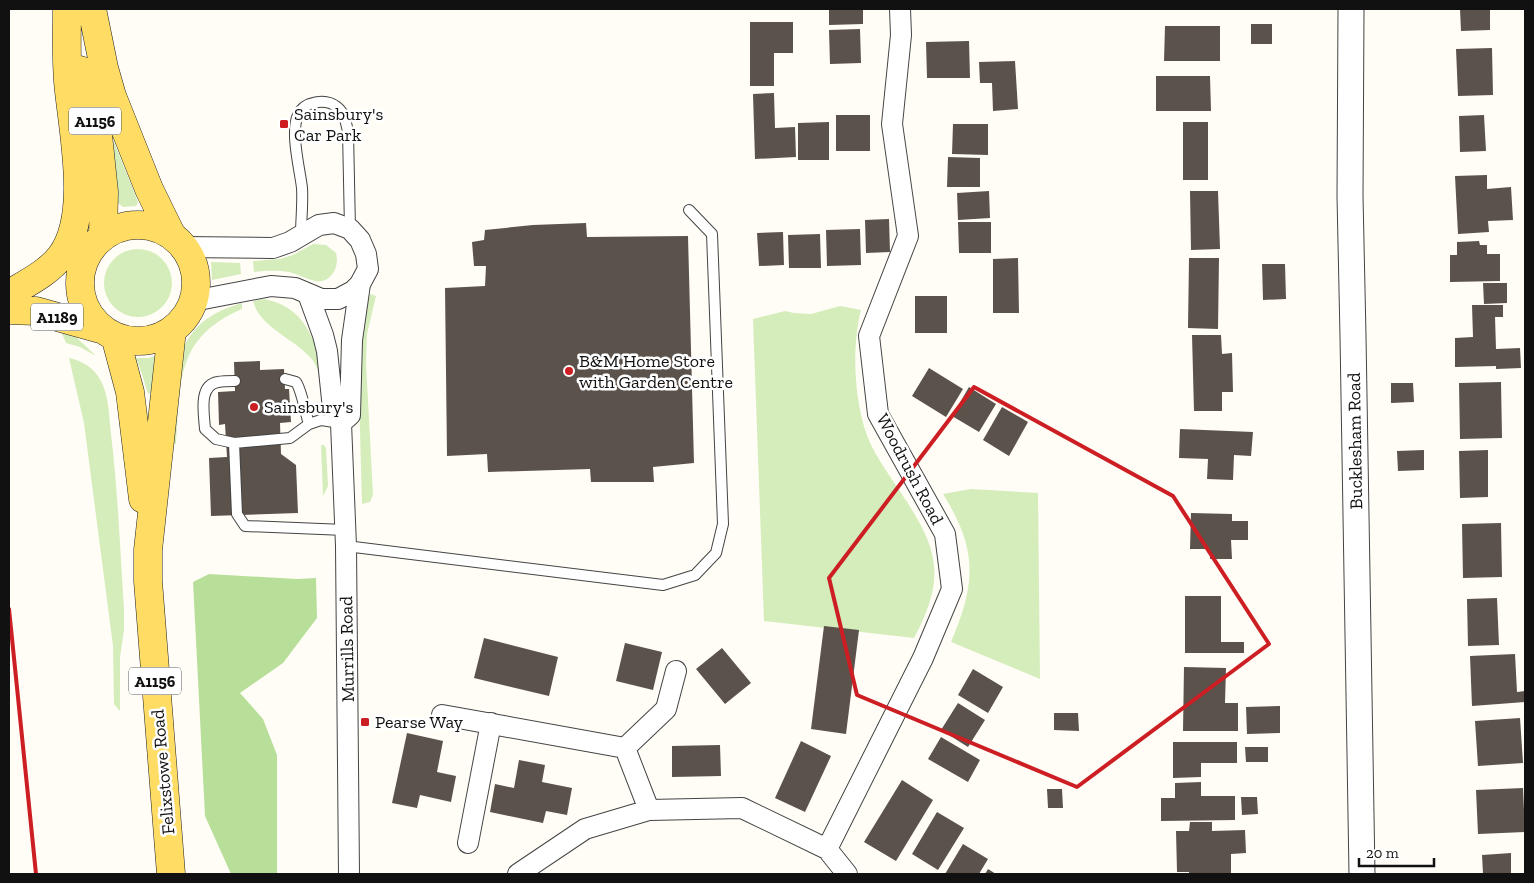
<svg xmlns="http://www.w3.org/2000/svg" width="1534" height="883" font-family="'Zilla Slab',serif">
<style>
.green{fill:#d4edbb}
.forest{fill:#b7df99}
.building{fill:#5b524c}
.lines{fill:none;stroke-linecap:round;stroke-linejoin:round}
.service-casing{stroke:#444;stroke-width:12}
.minor-casing{stroke:#444;stroke-width:22}
.tertiary-casing{stroke:#444;stroke-width:27}
.primary-casing{stroke:#222;stroke-width:29}
.service{stroke:#fff;stroke-width:10}
.minor{stroke:#fff;stroke-width:20}
.tertiary{stroke:#fff;stroke-width:25}
.primary{stroke:#ffdd65;stroke-width:28}
.rail{stroke:#cc1e23;stroke-width:4}
.marked{fill:none;stroke:#cc1e23;stroke-width:4;stroke-linejoin:round}
.poi-dot{fill:#cc1e23;stroke:#fff;stroke-width:2}
.labels{text-anchor:middle;stroke-width:5;stroke-linejoin:round;paint-order:stroke}
.shield{fill:#fff;stroke:#585858;stroke-width:1}
.shield-label{font-size:16px;font-weight:bold;fill:#111}
.poi-label{font-size:18px;fill:#111;stroke:#fff;text-anchor:start}
.street-label{font-size:18px;fill:#111;stroke:#fff}
</style>
<rect width="100%" height="100%" fill="#fffdf5"/>
<path class="green" d="M110,141L114,142L138,202L136,206L123,207L118,203Z
M313,244L326,245L336,253C340,267 331,284 315,281C306,279 298,274 289,272C277,270 265,271 254,272L253,261L280,259L293,255Z
M104 283a34 34 0 1 1 68 0a34 34 0 1 1-68 0Z
M211,262L240,263L241,274L212,280Z
M370,294L376,296L367,334L366,363L373,495L370,502L362,504L358,357L365,308Z
M264,299C305,306 319,343 322,381C318,372 316,362 309,356C291,337 260,327 253,301Z
M242,303V309C175,338 181,381 176,444H170L182,351C195,322 213,312 242,303Z
M840,306L861,310C851,349 854,408 871,445C878,459 887,472 895,484C935,543 950,571 914,638L764,621L753,319L785,311L794,313L811,314Z
M60,329L76,337L96,356L80,347L66,343Z
M156,356L151,392L148,394L142,374L136,358H148Z
M69,358C83,361 94,368 101,381C109,396 109,417 111,434C118,492 120,550 124,609V630L120,657V711L114,704L113,646L84,423Z
M321,445H324L326,448L328,486L323,496Z
M971,489L1038,493L1040,679L951,642C976,583 978,550 943,494Z"/>
<path class="forest" d="M209,574L297,579L316,578L317,618L283,663L240,693L263,719L277,755V874H231L205,816L193,582Z"/>
<path class="building" d="M829,9H863V24L829,25Z
M1460,9H1490V30L1461,31Z
M750,22H793V53H774V86H750Z
M1251,24H1272V44H1251Z
M1165,26H1220V61H1164Z
M860,29L861,63L830,64L829,30Z
M969,41L970,78H927L926,42Z
M1492,48L1493,95L1458,96L1456,49Z
M1015,61L1018,109L993,111L992,83H980L979,62Z
M1156,76H1210L1211,111H1156Z
M774,93L775,128L795,127L796,157L755,159L753,94Z
M836,115H870V151H836Z
M1484,115L1486,151L1460,152L1459,116Z
M829,122V160H798V123Z
M1183,122H1208V180H1183Z
M953,124H988V155L952,154Z
M948,157L980,158V187H947Z
M1487,175V189L1511,187L1513,220L1488,221L1489,232L1458,234L1455,176Z
M989,191L990,218L958,220L957,193Z
M1190,191H1218L1220,249L1191,250Z
M889,219L890,252L866,253L865,220Z
M958,222H991V253H959Z
M586,223L587,237L688,236L694,463L653,467L654,482H591L590,469L488,472L487,454L447,456L445,288L485,286L486,266H474L472,242L484,240L485,230L533,225Z
M860,229L861,265L827,266L826,230Z
M783,232L784,265L759,266L757,233Z
M820,234L821,268H789L788,235Z
M1479,241L1480,245H1487V254H1500V281L1450,282V255H1457V242Z
M1018,258L1019,313H993V259Z
M1189,258H1219L1218,329L1188,328Z
M1262,264H1285L1286,299L1263,300Z
M1483,283H1507V303L1484,304Z
M915,296H947V333H915Z
M1472,305H1503V317H1495L1496,349L1520,348L1521,368L1496,369V366L1455,367V338L1473,337Z
M1192,335H1221L1222,354L1232,353L1233,392H1222V411H1194Z
M260,361V370L284,369L285,389H289L291,422L280,423L281,454L296,465L298,513L211,516L209,458L227,457L225,424L219,425L218,392L235,391L234,362Z
M929,368L963,389L946,417L912,396Z
M1501,382L1502,438L1460,439L1459,383Z
M1391,383H1413L1414,402L1391,403Z
M969,387L996,404L979,432L952,416Z
M1002,407L1028,422L1009,456L983,440Z
M1180,429L1253,432L1251,456L1234,455L1233,480L1207,479L1208,459L1179,458Z
M1424,450V470L1398,471L1397,451Z
M1488,450V497L1460,498L1459,451Z
M1191,513L1232,514V521H1248V540H1231L1232,559H1210V549H1190Z
M1501,523L1502,577L1463,578L1462,524Z
M1185,596H1221V642H1244V653H1185Z
M1497,598L1499,645L1468,646L1467,599Z
M824,626L859,630L846,734L811,729Z
M484,638L558,657L549,696L474,678Z
M625,643L662,652L653,690L616,681Z
M722,648L751,683L725,704L696,669Z
M1515,654L1517,692L1525,691V702L1472,706L1470,656Z
M1184,667L1226,668L1225,703H1238V731H1183Z
M973,669L1003,687L988,713L958,695Z
M958,703L985,720L968,747L941,730Z
M1280,706V733L1247,734L1246,707Z
M1054,713H1078L1079,731L1054,730Z
M1520,718L1523,763L1478,766L1475,721Z
M407,733L443,741L437,772L456,776L451,802L420,795L417,808L392,803Z
M941,737L980,760L968,782L928,759Z
M801,741L831,756L805,812L775,798Z
M1173,742H1237V763H1201V777L1173,778Z
M720,745L721,776L672,777V746Z
M1245,747H1268V762H1246Z
M519,760L545,765L542,782L572,788L567,815L546,811L543,823L490,812L495,784L514,788Z
M902,780L933,800L896,861L864,842Z
M1201,782V796H1235V820L1161,821V798H1175V783Z
M1523,788L1525,832L1478,834L1476,790Z
M1047,789H1062L1063,808H1048Z
M1241,797H1257L1258,814L1242,815Z
M937,812L964,828L938,870L912,854Z
M1190,822H1212V831L1245,830L1246,853L1231,854V874H1189V872H1177L1176,831H1189Z
M963,844L988,859L979,874H945Z
M1511,853V874H1483L1482,855Z
M988,869L996,874H985Z"/>
<g class="lines">
<g class="service-casing">
<path id="service" d="M301,235C301,220 303,203 302,188C300,170 290,132 298,115C304,101 326,98 337,107C345,113 346,123 348,132L350,229
M285,379L296,382C302,391 305,412 309,424
M341,423L321,420L309,424L290,438L234,443L237,514L245,526L345,530
M234,443L216,439L205,429C204,414 198,385 218,382C223,381 229,381 235,381
M346,546L663,585L695,575L716,553L723,524L712,234L689,210"/>
</g>
<g class="minor-casing">
<path id="minor" d="M183,247L273,248L290,242L319,225L334,223L350,229L360,240L366,254L368,269L360,284L353,291L338,299H321L295,288L271,286L193,301
M308,294L323,335L327,351L333,409L341,423L346,546L349,874
M341,423L350,415L352,340L360,284
M442,715L625,748L649,810
M625,748L666,709L676,671
M468,843L491,723
M827,849L923,658L952,589L945,534L878,414L869,336L908,236L892,124L901,35L900,9
M518,874L585,829L649,810L742,808L827,849L847,874"/>
</g>
<g class="tertiary-casing">
<path id="tertiary" d="M1351,9L1350,196L1353,336L1362,874"/>
</g>
<g class="primary-casing">
<path id="primary" d="M92,9L104,68L112,96L149,189L172,236
M80,70L98,135L104,192L103,236
M80 283a58 58 0 1 1 116 0a58 58 0 1 1-116 0Z
M9,294C27,283 48,273 61,256C92,215 72,129 68,81C66,57 67,33 67,9
M9,310L36,311L104,330
M115,336L130,392L143,499
M171,874L148,581V550L172,330"/>
</g>
<use href="#service" class="service"/>
<use href="#minor" class="minor"/>
<use href="#tertiary" class="tertiary"/>
<use href="#primary" class="primary"/>
<path class="rail" d="M9,609L36,874"/>
</g>
<path class="marked" d="M974,387L1173,496L1269,644L1077,787L857,695L829,578Z"/>
<g class="poi-dot">
<rect x="279" y="119" width="10" height="10" rx="2.5"/>
<circle cx="569" cy="371" r="5"/>
<circle cx="254" cy="407" r="5"/>
<rect x="360" y="717" width="10" height="10" rx="2.5"/>
</g>
<g class="labels">
<g class="shield">
<rect x="69" y="107.5" width="52" height="27" rx="4"/>
<rect x="31" y="303.5" width="52" height="27" rx="4"/>
<rect x="129" y="667.5" width="52" height="27" rx="4"/>
</g>
<g class="shield-label">
<text x="95" y="127">A1156</text>
<text x="57" y="323">A1189</text>
<text x="155" y="687">A1156</text>
</g>
<g class="poi-label">
<text x="294" y="120">Sainsbury's<tspan x="294" dy="21">Car Park</tspan></text>
<text x="579" y="367">B&amp;M Home Store<tspan x="579" dy="21">with Garden Centre</tspan></text>
<text x="264" y="413">Sainsbury's</text>
<text x="375" y="728">Pearse Way</text>
</g>
<g class="street-label">
<text transform="translate(1355 441) rotate(-91)" y="6">Bucklesham Road</text>
<text transform="translate(910 469) rotate(62)" y="6">Woodrush Road</text>
<text transform="translate(347 649) rotate(-91)" y="6">Murrills Road</text>
<text transform="translate(163 772) rotate(-95)" y="6">Felixstowe Road</text>
</g>
</g>
<rect width="1534" height="883" fill="none" stroke="#111111" stroke-width="20"/>
<path d="M1359 858v8h75v-8" fill="none" stroke="#111111" stroke-width="2.5"/>
<text x="1366" y="858" font-size="15" fill="#111111" stroke="#ffffff" stroke-width="4" paint-order="stroke">20 m</text>
</svg>
